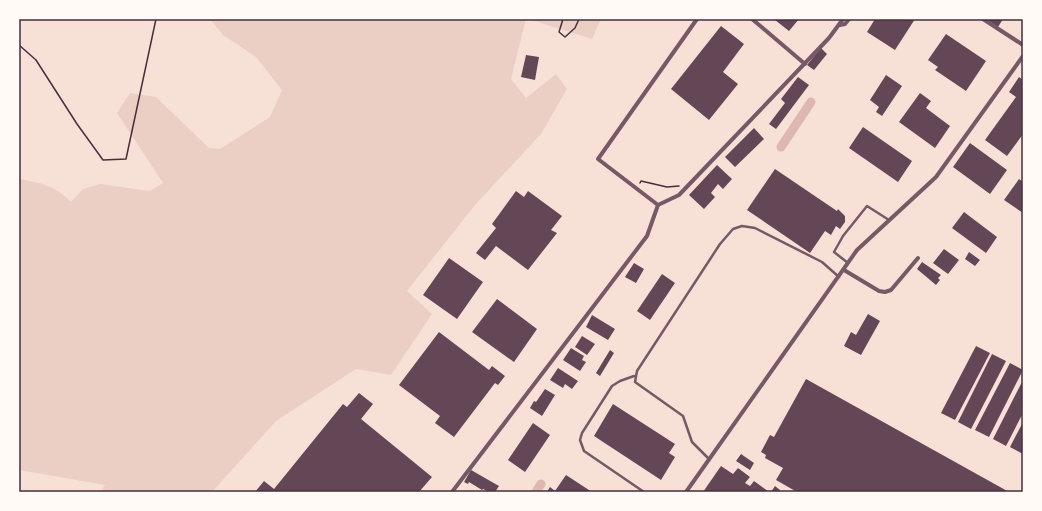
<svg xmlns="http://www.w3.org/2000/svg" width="1042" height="511" font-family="Signika,sans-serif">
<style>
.green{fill:#ebcfc5}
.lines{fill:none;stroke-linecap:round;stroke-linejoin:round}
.canal{stroke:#dcb8b0;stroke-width:9}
.building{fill:#644757}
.path{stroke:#4a2c40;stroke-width:1.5}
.service{stroke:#755966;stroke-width:2.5}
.minor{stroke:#755966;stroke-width:4}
.neatline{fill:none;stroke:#4a2c40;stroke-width:1.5}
</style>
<rect width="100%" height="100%" fill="#f7e1d7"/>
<path class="green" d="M210,19H526L511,79L526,98L556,74L567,89L541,134L475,205L407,291L432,314L391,375L356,369L276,421L212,492H100L105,485L19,470V179C42,183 54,185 71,202L83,189L100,184L150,191L163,183L117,113L130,93L156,97L209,148L220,149L270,117L282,90L256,57L223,35Z
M528,19H601L592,39Z"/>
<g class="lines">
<path class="canal" d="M781,147L811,102
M536,492L541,484"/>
</g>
<path class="building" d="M776,19H799L789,31L775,20Z
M875,19H915L895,50L867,32Z
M986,19H1003L998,27Z
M721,26L744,44L723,72L738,84L709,120L671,89Z
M946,34L986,61L966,91L935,70L938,67L928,60Z
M821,48L827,54L814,70L807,65Z
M526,55L539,57L535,80L521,77Z
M886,75L902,86L882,116L876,112L879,107L870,100Z
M798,77L809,85L776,129L769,124L785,103L781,99Z
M1019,77L1023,80V134L1007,156L985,140L1016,97L1009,92Z
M920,93L931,101L926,108L950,126L935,148L899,122Z
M863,127L912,161L898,182L849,148Z
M754,128L764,139L735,167L725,157Z
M970,143L1007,170L990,194L953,167Z
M717,165L732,179L723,189L718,184L711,193L715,197L704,209L689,195Z
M775,169L837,211L838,209L845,216V222L840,229L836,226L831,235L825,231L810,253L747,210Z
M1019,179L1023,182V213L1004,200Z
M516,191L524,197L528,191L562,216L551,230L557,233L528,270L496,246L485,260L476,253L496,228L492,224Z
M964,212L997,237L986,253L952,228Z
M944,249L959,260L948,274L933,263Z
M969,252L980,260L975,266L965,259Z
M449,258L483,282L457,319L423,295Z
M922,262L941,275L938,278L940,280L936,285L917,269Z
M634,263L644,269L636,283L625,277Z
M662,274L675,283L650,320L637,311Z
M497,299L537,329L514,362L472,332Z
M868,314L880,321L861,355L844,346L851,332L856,335Z
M592,315L615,329L608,340L586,327Z
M439,332L489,370L492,366L505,376L498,385L495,383L454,437L435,423L440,416L399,385Z
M582,336L595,344L587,355L575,347Z
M976,346L990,353L955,420L941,413Z
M571,348L584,356L582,360L586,362L580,371L563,360Z
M610,350L614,353L600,376L596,373Z
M992,354L1006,361L971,429L958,422Z
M1010,363L1023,370L989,437L975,430Z
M558,368L578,381L572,389L565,384L563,388L550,380Z
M806,379L1009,492H797L776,480L783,468L765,458L766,455L761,452L770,435L774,437Z
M1023,380V413L1006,446L993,439Z
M545,389L555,395L542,416L530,408L534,401L536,402Z
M359,393L373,404L361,419L432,477L419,492H255L264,481L274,489L343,404L347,407Z
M613,404L675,444L669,453L675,457L661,480L594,436Z
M1023,422V454L1010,447Z
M533,423L550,435L525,472L508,460Z
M741,454L754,463L750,470L736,461Z
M721,466L733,474L738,468L750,477L745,483L750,486L754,481L769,492H703Z
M471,470L499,486L495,492H489L483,489L482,490L469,482L468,484L464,482Z
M566,475L592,492H547L550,487L555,491Z
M775,486L780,490L779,492H771Z"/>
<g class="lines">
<path class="path" d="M563,19L559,32L565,37L575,28L579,19
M19,45L36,60L77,124L103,160L126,159L156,19
M640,183L641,181L667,187L679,186"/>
<path class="service" d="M848,263L834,252L843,236L867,206L889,220
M634,376L620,381L612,386L582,433L580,440L584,451L644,492
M709,459L692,442L683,416L635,382L637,371L720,244L733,229L742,226L755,228L822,262L839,277"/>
<path class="minor" d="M752,19L805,64
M983,19L1023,45
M840,25L845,24L849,19
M658,205L598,159L697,19
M844,270L879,291L885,292L891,290L918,258
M452,492L647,236L658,205L679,195L829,38L843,19
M686,492L857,250L936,177L1023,56"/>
</g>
<rect width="1042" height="511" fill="none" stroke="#fffaf5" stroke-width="40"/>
<rect x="20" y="20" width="1002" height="471" class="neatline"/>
</svg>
